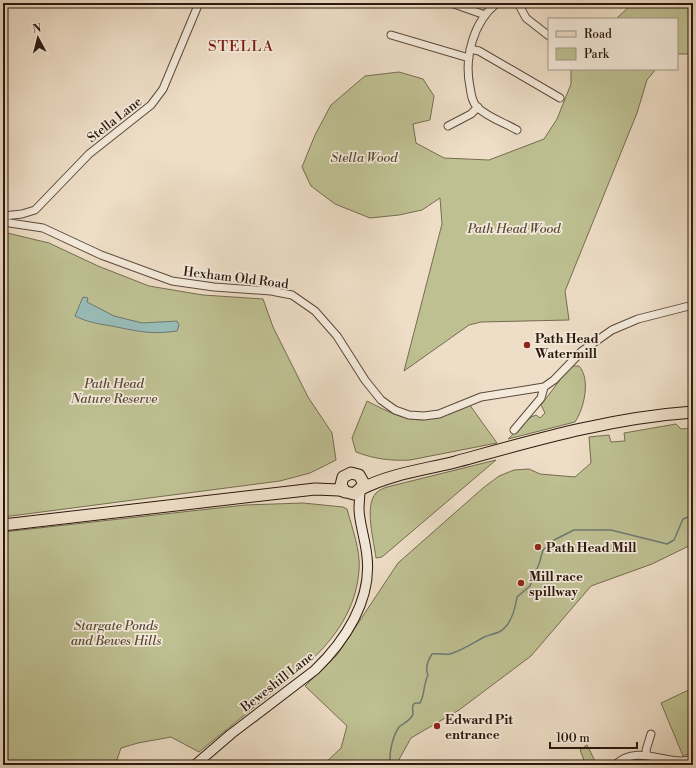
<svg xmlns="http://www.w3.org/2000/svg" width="696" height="768" font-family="'Libre Bodoni',serif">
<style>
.green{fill:#bec092;stroke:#756c50}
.water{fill:#99bcb8;stroke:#6d7a74}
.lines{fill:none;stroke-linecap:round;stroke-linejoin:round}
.stream{stroke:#6d7a74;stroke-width:1.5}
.street-casing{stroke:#5c4a3c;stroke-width:9}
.secondary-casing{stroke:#2c180e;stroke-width:11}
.primary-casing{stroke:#2c180e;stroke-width:13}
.street{stroke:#f4eadb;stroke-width:7}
.secondary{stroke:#f4eadb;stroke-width:9}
.primary{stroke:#eedec7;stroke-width:11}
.poi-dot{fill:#8f2418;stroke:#f4eadb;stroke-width:1.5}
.labels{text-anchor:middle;stroke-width:3.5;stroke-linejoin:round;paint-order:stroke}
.street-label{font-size:13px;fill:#2c180e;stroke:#f4eadb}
.park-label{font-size:13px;font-style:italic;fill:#584a36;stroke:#f4eadb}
.poi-label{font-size:13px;font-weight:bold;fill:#2c180e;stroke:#f4eadb;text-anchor:start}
.quarter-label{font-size:15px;letter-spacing:1px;fill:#7a1f14;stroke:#f4eadb}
</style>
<rect width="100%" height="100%" fill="#eedec7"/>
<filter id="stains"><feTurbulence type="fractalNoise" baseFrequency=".005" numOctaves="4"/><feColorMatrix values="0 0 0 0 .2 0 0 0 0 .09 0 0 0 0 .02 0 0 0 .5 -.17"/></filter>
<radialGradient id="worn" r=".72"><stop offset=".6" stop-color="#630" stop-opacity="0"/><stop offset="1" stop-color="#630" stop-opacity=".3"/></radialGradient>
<path class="green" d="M633,3H693V54H677V19H616Z
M571,69H656L647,80L637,113L565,291L569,320L481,322L469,325L404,371L442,224L440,198L422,210L399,215L370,218L335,204L311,186L302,167L315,135L331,105L365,76L399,72L423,79L434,96L430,120L413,124L416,143L444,158L489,160L544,139L557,119L571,84Z
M3,232L49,243L98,266L149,286L203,295L263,299L273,327L308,397L332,433L336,460L310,473L280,481L3,517Z
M573,366H579C591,379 584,409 575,422L508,439L531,417L536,415L540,418L545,413L541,405L569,368Z
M367,401C411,424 424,427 469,404L497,443L410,460C391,461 374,459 356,452L352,438Z
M676,424L681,429L693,428V544L652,564L591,586L531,656L459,710L411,738L396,765H323L341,748L347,726L305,686L337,655L398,563L483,488L499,476L514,470L529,469L540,474L575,477L591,463L589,437L609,435L611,442L625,441L624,433Z
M496,460L382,557L376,558C374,541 364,506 376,493C379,490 384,488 387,487Z
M303,503L343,507L347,509C352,528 361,551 359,571C354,633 303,669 258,704C238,720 219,736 199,752L171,737L138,743L121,748L115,765H3V532L245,505Z
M693,688V752L683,756L661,703Z
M587,745L596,763L601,765H586L580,750Z"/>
<path class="water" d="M83,297L88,298L87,302L114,316L142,323L177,321L179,325L177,331C150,335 137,331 112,326C98,324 87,322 75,316Z"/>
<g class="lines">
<path class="stream" d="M390,765C389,754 392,737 399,727C403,723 411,721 413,714C413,711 412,708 413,705L415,703H420C425,695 423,685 428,675C425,668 428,660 432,654C439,653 447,655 450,654C463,650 473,643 484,637C489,635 494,634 499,632C511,626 515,610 517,597L530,586L539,564L543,550L554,540L574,530H611L667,544L674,540L683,519L693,515"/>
<g class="street-casing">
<path id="street" d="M451,3L485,15
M497,3C473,22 464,58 470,87C471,94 472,102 477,107C487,117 505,123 517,130
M518,3L526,18L549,36
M391,35L469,58
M470,49L479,51L560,98
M448,126L471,114L478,107
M3,216L22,214L35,210L89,154L151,105L163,89L199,3
M3,222L43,228L101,255L172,281L214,287L271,291L292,295L315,311L337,336L365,380L381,400L395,410L409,415L424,416L439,414L481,397L544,387L554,380L582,351L612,330L638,319L693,305
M514,430L541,398L544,387
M647,755L646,750L651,734
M615,765C639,742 669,768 693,759"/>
</g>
<g class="secondary-casing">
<path id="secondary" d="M195,765L231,734L315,670C345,641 372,600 367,557C366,542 359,522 359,509C359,503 360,496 360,490"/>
</g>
<g class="primary-casing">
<path id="primary" d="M361,489C390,474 423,470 455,462C535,440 609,418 693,412
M3,525L315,489L339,490L354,494L362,487L363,482L359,475L351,473L343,477L341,485L345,492"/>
</g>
<use href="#street" class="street"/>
<use href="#secondary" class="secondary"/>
<use href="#primary" class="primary"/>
</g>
<g class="poi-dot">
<circle cx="527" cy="345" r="4"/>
<circle cx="538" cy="547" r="4"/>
<circle cx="521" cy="583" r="4"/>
<circle cx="437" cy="726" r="4"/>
</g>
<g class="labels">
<g class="street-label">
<text transform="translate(114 119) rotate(-38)" y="5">Stella Lane</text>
<text transform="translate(236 277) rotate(7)" y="5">Hexham Old Road</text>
<text transform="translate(277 681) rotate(-38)" y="5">Beweshill Lane</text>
</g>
<g class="park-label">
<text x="364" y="162">Stella Wood</text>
<text x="514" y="233">Path Head Wood</text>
<text x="114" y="388">Path Head<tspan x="114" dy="15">Nature Reserve</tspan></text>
<text x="116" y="630">Stargate Ponds<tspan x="116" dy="15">and Bewes Hills</tspan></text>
</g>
<g class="poi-label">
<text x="535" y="343">Path Head<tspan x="535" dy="15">Watermill</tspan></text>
<text x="546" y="552">Path Head Mill</text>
<text x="529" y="581">Mill race<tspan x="529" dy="15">spillway</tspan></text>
<text x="445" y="724">Edward Pit<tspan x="445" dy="15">entrance</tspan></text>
</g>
<g class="quarter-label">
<text x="241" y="51">STELLA</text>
</g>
</g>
<rect width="696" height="768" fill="none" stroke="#eedec7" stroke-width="16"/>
<rect x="4" y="4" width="688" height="760" fill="none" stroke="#2c180e" stroke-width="2"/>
<rect x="8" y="8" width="680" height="752" fill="none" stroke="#2c180e"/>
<rect x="548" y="18" width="130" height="52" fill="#f4eadb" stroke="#a49689"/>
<rect x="556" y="31" width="20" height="6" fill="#eedec7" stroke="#a49689"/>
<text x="584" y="38" font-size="12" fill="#2c180e">Road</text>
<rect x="556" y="48" width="20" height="12" fill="#bec092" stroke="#a49689"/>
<text x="584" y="58" font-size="12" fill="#2c180e">Park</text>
<g transform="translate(38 38) rotate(353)" stroke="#f4eadb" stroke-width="3" paint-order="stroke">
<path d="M0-3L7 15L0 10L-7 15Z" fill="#2c180e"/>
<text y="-6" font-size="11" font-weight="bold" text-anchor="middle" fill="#2c180e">N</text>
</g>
<path d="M550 742v6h87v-6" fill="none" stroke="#2c180e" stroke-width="2"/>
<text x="556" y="742" font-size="12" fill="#2c180e" stroke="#f4eadb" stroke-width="3" paint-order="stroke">100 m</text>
<rect width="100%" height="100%" filter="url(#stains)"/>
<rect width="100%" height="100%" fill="url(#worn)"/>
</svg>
